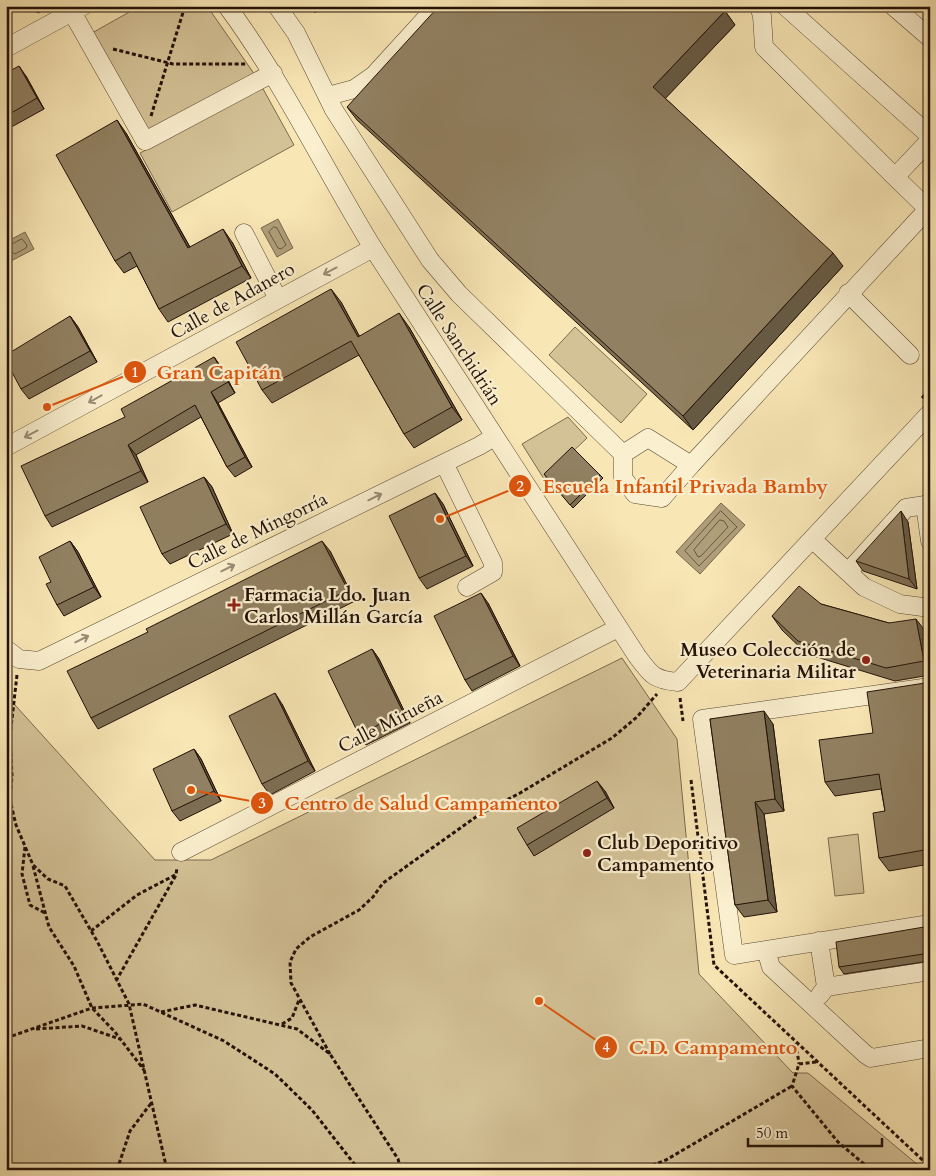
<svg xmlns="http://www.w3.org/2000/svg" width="936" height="1176" font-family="Cardo,serif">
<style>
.green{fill:#d4c297;stroke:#7b6a4f}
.water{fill:#af9e79;stroke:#77664b}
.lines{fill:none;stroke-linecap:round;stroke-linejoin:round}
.shore{stroke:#685840;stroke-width:1}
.minor-casing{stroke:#584632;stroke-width:19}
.path{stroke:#221107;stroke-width:3;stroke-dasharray:4 2.5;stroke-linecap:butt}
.minor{stroke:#faefce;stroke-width:18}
.wall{fill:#7d6e53;stroke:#221107}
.shaded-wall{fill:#665a44;stroke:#221107}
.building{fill:#918061;stroke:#221107}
.oneway{stroke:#998b74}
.poi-dot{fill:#8f2418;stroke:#faefce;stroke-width:2}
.labels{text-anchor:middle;stroke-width:4.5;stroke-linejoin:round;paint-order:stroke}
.street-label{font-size:19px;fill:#221107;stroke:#faefce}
.poi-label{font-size:19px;font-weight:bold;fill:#221107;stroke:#faefce;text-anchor:start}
.leader{fill:none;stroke:#de550c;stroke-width:2}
.callout-dot{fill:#de550c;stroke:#faefce;stroke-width:2}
.mark-label{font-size:15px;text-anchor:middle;font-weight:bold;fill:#fff}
.callout-label{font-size:20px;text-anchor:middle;font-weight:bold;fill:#de550c;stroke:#faefce;stroke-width:4.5;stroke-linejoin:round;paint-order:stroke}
</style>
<rect width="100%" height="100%" fill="#f8e6b4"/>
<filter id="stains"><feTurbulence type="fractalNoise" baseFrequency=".004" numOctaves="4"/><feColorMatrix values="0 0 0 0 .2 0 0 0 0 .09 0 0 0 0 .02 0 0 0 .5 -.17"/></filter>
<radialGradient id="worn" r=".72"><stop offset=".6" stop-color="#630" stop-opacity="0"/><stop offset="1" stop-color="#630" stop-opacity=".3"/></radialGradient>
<path class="green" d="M140,6H207L255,75L146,131L92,33Z
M262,87L294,145L172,212L140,153Z
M575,327L647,394L621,423L549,355Z
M568,417L587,438L544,479L522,444Z
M622,658L677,739L699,974L793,1073H808L924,1170H6V695L155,860H211Z
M858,834L864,893L835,896L828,838Z"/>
<path class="water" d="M278,219L293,248L277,257L261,228Z
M25,232L34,249L11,261L6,251V242Z
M721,503L745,525L700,574L676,552Z"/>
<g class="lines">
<path class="shore" d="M274,227L277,228L286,245L281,249L278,248L269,232Z
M22,239L27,245L26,248L15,254L8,249L9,246Z
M721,511L737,527L699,566L685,551Z
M720,520L724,521L728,527L701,556L698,557L694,550Z"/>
<g class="minor-casing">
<path id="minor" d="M227,6C283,82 324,168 373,248L637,656C651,675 654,680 678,682L930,413
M277,6L296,33L334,110L430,260L459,294L623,454L648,438L691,465L928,209
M759,6L762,16L764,47L895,177
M785,6L930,136
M893,6L930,38
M72,12L145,141L273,73
M6,48L83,6
M328,96L354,89L374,75L437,6
M930,140L895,177L928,209L930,208
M244,233L278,299
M848,293L910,355
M6,447L373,248
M623,454V478L635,494L662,498L691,465
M444,463L493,563V572L467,587
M812,539L864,587L900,604L930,608
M848,572L906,508L925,505L930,541
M6,649L19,659L39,661L479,446L494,437
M930,687L702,719L734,955L930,924
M181,852L618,628
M819,941L826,987L820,995
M766,950L771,967L865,1054L871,1058L930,1048
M826,987L930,971"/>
</g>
<path class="path" d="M113,49L173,64H247
M151,116L185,6
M922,398L930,389
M17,675L10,736L12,776L10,800L16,825L33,865L48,879L65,886L97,941L129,1004L167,1170
M680,698L683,721
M6,715L12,718
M691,780L714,965L930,1167
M25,847L22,874L30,905L45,913
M33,866L49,927L74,966L92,1008L115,1032L144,1070
M91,931L137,895L175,875
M116,981L176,875L177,867
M161,1012L195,1005L297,1029L330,1054L398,1159L401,1170
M282,1024L292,1018L299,1000
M36,1029L82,1026L120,1039
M6,1038L92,1008L143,1004L224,1041L275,1074L312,1110L359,1170
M796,1043L799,1064
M330,1054L291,983L290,962L296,949L310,937L359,910L373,897L383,883L480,814L520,793L612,738L637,717L657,694
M816,1062L799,1064L792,1086L838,1142L871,1170
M117,1170L130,1131L152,1102
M640,1170L666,1160L792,1086"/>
<use href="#minor" class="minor"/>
</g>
<path class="wall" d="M19,6H41L39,13Z
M308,6H320L315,13Z
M725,11L735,25L665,98L843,266L693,430L357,120L347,107Z
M6,73L26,76L44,109L6,130Z
M126,133L190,247L232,242L251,278L168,322L159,309L137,266L124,273L115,261Z
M341,302L359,336L409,327L462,420L414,448L404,434L359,355L272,403L262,390Z
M70,316L78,327L97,362L29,399L21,389Z
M214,357L221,367L235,393L218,403L252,467L235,477L227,467L201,417L136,455L148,482L52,527L45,516L125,417Z
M544,474L600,475L603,478L573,508Z
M204,477L212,487L233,534L170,564L162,554Z
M435,493L443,504L473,566L427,589L419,578Z
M908,522L917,589L863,571L856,561Z
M70,541L78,552L101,597L64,616L57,605L51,582Z
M330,551L355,601L98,729L91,718L148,632Z
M488,603L520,666L472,691L465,680Z
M821,604L889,623L926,632L930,655V675L895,681L807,654L782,630L772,616Z
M372,649L379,659L410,723L366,745L359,735Z
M925,683L930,690V864L889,871L879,858L885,811L881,789L835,796L825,782L873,733Z
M282,704L315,771L270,795L262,784Z
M710,719L773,724L784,811L764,814L777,912L744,917L735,905Z
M194,749L201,759L221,801L180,821L172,811Z
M605,791L614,808L534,856L527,845Z
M930,926V961L844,974L839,967Z"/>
<path class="shaded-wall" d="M34,6H41L39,13Z
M310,6H320L315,13Z
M725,11L735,25L663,101L653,87Z
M19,66L26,76L44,109L37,98Z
M117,120L126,133L197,260L188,248Z
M223,229L232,242L251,278L242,266Z
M833,253L843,266L693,430L683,416Z
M331,289L341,302L367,350L358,337Z
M399,313L409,327L462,420L452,407Z
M70,316L78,327L97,362L90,351Z
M214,357L221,367L235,393L228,382Z
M211,392L218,403L252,467L245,457Z
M128,445L136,455L148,482L141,471Z
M204,477L212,487L233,534L226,524Z
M435,493L443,504L473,566L466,556Z
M901,511L908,522L917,589L909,579Z
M70,541L78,552L101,597L94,587Z
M322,541L330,551L355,601L348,590Z
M481,593L488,603L520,666L513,656Z
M916,619L926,632L930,655V670L924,661Z
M372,649L379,659L410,723L403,712Z
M925,683L930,690V718Z
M275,693L282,704L315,771L308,761Z
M764,711L773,724L784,811L775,799Z
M194,749L201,759L221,801L214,791Z
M597,781L605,791L614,808L607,798Z
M755,802L764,814L777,912L768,900Z"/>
<path class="building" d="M439,6H720L725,11L653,87L833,253L683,416L347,107Z
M19,66L37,98L6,116V73Z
M117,120L188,248L223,229L242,266L159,309L130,252L115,261L56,155Z
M331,289L358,337L399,313L452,407L404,434L351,341L262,390L236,342Z
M70,316L90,351L21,389L6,361V355Z
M214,357L228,382L211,392L245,457L227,467L195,405L128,445L141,471L45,516L21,466L125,417L121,409Z
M572,447L600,475L570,505L544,474Z
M204,477L226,524L162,554L140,507Z
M435,493L466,556L419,578L389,516Z
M901,511L909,579L856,561Z
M70,541L94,587L57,605L46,584L51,582L39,557Z
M322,541L348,590L91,718L67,671L148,632L146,629Z
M799,586L821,604L889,623L916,619L924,661L886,668L798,641L772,616Z
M481,593L513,656L465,680L434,616Z
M372,649L403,712L359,735L328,671Z
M925,683L930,718V849L879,858L873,813L885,811L879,774L825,782L819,740L873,733L867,692Z
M275,693L308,761L262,784L229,716Z
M764,711L775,799L755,802L768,900L735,905L710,719Z
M194,749L214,791L172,811L153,769Z
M597,781L607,798L527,845L517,828Z
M930,926V953L839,967L836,942Z"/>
<defs><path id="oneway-shaft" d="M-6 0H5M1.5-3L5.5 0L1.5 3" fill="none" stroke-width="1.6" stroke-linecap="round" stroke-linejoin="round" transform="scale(1.25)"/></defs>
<g class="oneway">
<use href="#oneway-shaft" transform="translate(330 271) rotate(152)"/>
<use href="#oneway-shaft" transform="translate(95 399) rotate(151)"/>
<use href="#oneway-shaft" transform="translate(31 434) rotate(152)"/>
<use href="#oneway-shaft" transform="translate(375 497) rotate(-26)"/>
<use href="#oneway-shaft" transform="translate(228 568) rotate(-26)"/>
<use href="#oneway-shaft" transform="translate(82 639) rotate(-26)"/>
</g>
<g class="poi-dot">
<path d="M231.5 597.5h5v5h5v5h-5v5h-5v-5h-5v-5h5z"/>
<circle cx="866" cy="660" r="5"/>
<circle cx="587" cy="853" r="5"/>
</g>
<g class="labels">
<g class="street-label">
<text transform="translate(232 300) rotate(-29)" y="7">Calle de Adanero</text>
<text transform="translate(460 344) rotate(57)" y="7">Calle Sanchidrián</text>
<text transform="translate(257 530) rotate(-26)" y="7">Calle de Mingorría</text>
<text transform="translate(390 721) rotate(-27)" y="7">Calle Mirueña</text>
</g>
<g class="poi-label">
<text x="244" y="601">Farmacia Ldo. Juan<tspan x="244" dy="22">Carlos Millán García</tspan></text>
<text x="856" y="656" text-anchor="end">Museo Colección de<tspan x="856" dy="22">Veterinaria Militar</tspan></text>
<text x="597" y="849">Club Deporitivo<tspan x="597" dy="22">Campamento</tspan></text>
</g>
</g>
<path class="leader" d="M47 407L135 372M440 519L520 486M191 790L262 803M539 1001L606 1047"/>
<g class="callout-dot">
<circle cx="47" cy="407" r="5"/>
<circle cx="440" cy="519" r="5"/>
<circle cx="191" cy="790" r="5"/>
<circle cx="539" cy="1001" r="5"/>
<circle cx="135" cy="372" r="12"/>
<circle cx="520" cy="486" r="12"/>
<circle cx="262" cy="803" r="12"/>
<circle cx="606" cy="1047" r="12"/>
</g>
<g class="mark-label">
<text x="135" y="377">1</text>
<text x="520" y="491">2</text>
<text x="262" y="808">3</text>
<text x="606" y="1052">4</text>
</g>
<g class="callout-label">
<text x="219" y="379">Gran Capitán</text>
<text x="685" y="493">Escuela Infantil Privada Bamby</text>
<text x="421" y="810">Centro de Salud Campamento</text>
<text x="713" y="1054">C.D. Campamento</text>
</g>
<rect width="936" height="1176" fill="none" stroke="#f8e6b4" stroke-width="25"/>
<rect x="8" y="8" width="921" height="1161" fill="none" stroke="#221107" stroke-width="2.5"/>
<rect x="12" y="12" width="911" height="1151" fill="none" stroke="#221107"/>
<path d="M748 1138v8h134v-8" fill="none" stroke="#221107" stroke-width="2.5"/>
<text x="756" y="1138" font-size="15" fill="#221107" stroke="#faefce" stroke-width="4" paint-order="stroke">50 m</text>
<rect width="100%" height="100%" filter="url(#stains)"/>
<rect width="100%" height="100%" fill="url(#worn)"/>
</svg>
